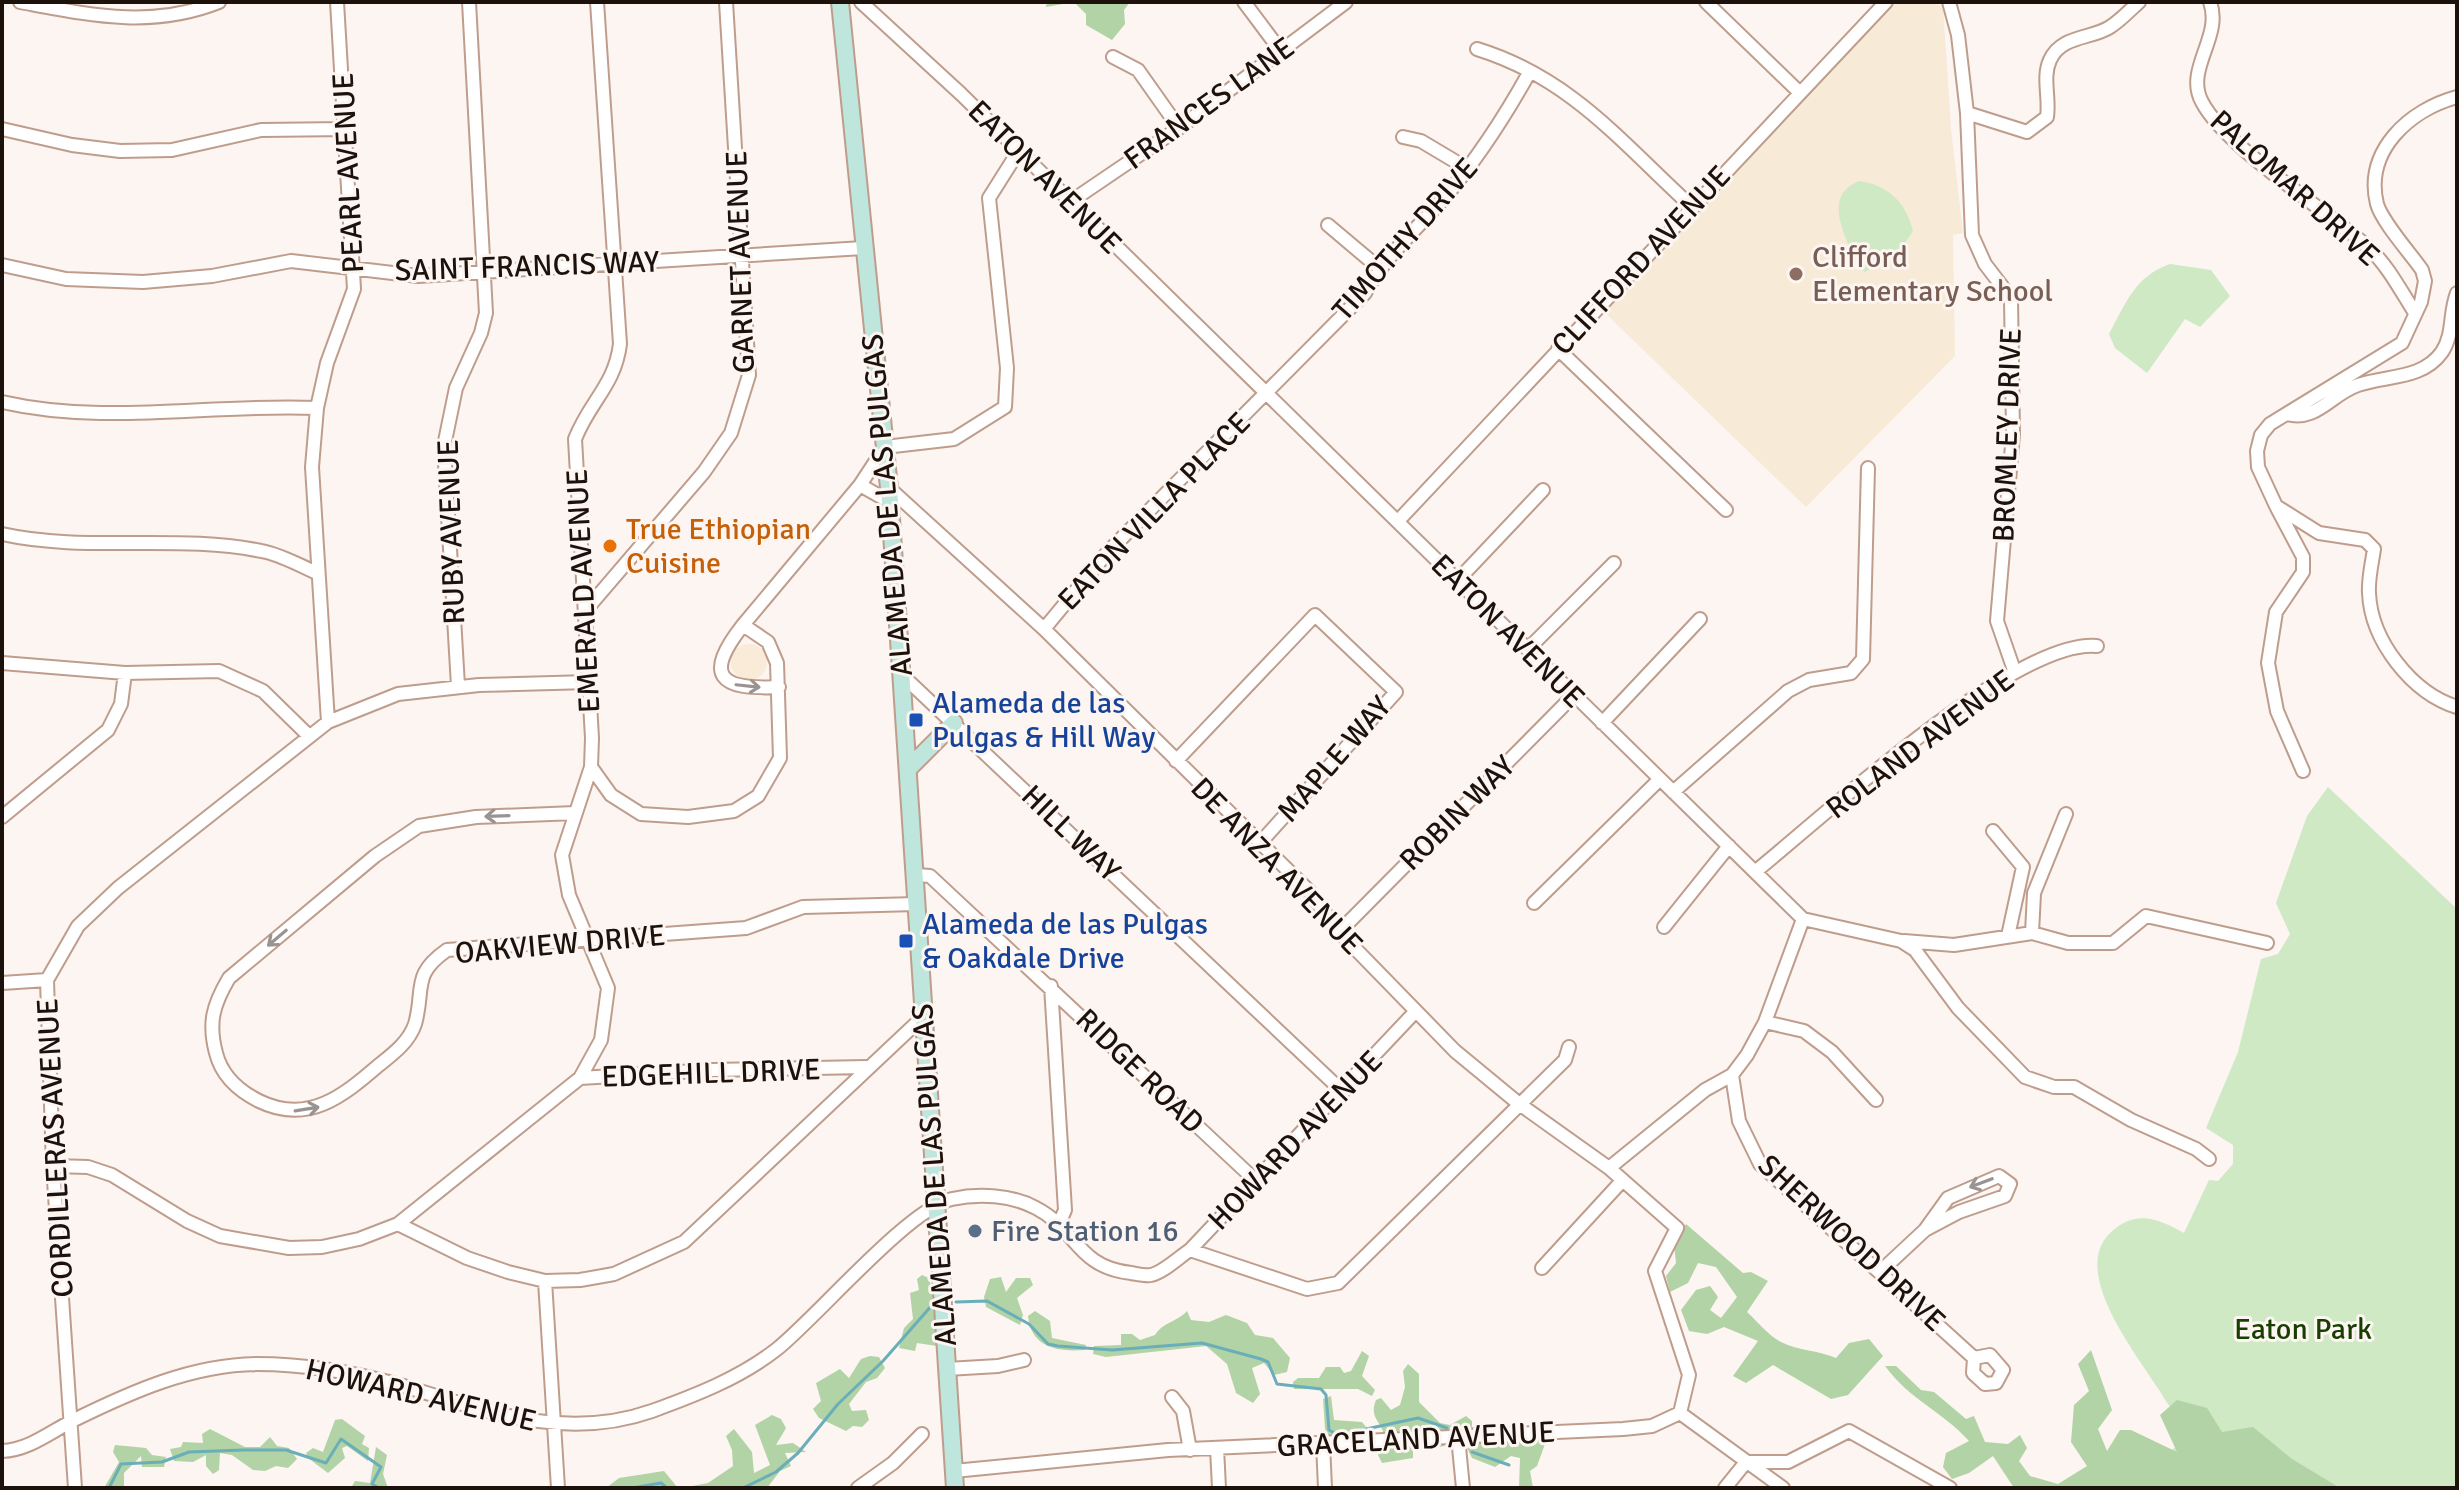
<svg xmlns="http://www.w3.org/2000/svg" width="2459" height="1490" font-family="Signika,sans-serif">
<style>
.industrial{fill:#f9ebd7}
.education{fill:#f7ebd7}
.green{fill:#cee9c4}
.forest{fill:#b2d3a5}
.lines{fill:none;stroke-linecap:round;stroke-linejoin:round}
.stream{stroke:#69aeb9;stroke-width:3}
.minor-casing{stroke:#bf9d8d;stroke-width:16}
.secondary-casing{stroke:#bf9d8d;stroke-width:20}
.minor{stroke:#fff;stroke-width:12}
.secondary{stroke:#bfe6dc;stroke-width:16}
.oneway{stroke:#999491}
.education-dot{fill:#8d6e63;stroke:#fcf5f1;stroke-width:3}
.food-dot{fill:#e8710a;stroke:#fcf5f1;stroke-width:3}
.transit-dot{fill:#1a4fb4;stroke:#fcf5f1;stroke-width:3}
.service-dot{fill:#5c6f8a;stroke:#fcf5f1;stroke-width:3}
.labels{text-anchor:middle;stroke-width:6;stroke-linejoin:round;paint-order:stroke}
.street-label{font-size:30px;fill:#1d110b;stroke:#fcf5f1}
.education-label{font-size:30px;fill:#785e54;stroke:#fcf5f1;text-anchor:start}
.food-label{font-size:30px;fill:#c56008;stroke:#fcf5f1;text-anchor:start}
.transit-label{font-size:30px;fill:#164399;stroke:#fcf5f1;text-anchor:start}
.service-label{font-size:30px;fill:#4e5e75;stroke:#fcf5f1;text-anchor:start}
.park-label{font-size:30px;fill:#174000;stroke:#fcf5f1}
</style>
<rect width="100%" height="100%" fill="#fcf5f1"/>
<path class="industrial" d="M731 662a18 18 0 1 1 36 0a18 18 0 1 1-36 0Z"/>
<path class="education" d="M1899,2H1929L1943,6L1951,128L1963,233L1953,235L1955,356L1806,507L1604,312L1882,12Z"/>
<path class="green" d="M1859,181C1888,185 1906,202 1913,231L1901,249L1865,272L1859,267C1847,241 1820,196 1859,181Z
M2170,264L2211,270L2230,296L2200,327L2185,319L2147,373L2115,348L2109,334C2126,303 2135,276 2170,264Z
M2328,787L2457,909V1488H2114L2176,1447C2177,1440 2180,1430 2178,1423C2177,1416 2170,1407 2166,1401C2143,1361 2061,1267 2116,1228C2140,1210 2160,1220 2184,1233L2209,1180L2218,1181L2233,1164V1145L2206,1128L2238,1052L2261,959L2278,954L2290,934L2276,903L2307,816Z"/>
<path class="forest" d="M1047,2H1130L1124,10L1125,24L1112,40L1086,25V14L1074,2L1046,7Z
M1686,1224L1743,1273L1751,1272L1768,1281L1747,1312C1757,1321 1769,1336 1781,1342C1799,1351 1818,1350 1836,1358L1849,1343L1869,1339L1883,1356L1848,1395L1831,1399L1773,1365L1746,1383L1733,1376L1758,1341L1724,1327L1707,1334L1689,1331L1681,1310L1696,1290L1710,1286L1718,1297L1710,1310L1721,1318L1737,1297L1716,1267L1698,1263L1688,1283L1670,1292L1666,1276L1676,1263L1674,1244Z
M922,1275L929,1278L932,1291L938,1296L942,1340L937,1346L917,1343L915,1351L899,1348L904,1328L913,1319L910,1293L919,1290L917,1279Z
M1001,1277L1006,1292L1016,1278H1030L1033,1285L1017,1298L1023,1315L1020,1325L986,1307L984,1297L990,1279Z
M1035,1311L1050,1321L1052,1338L1086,1345L1085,1350C1058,1352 1031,1348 1028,1316Z
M1187,1311L1191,1320L1209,1322L1226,1315L1247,1323L1255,1335L1273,1338L1290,1358L1287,1372L1274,1375L1264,1363L1252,1368L1260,1394L1253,1403L1236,1393L1227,1364L1206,1346L1106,1357L1093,1354L1094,1346L1121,1345V1334H1132L1140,1340L1155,1335C1163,1322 1177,1322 1187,1311Z
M2091,1350L2112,1410L2098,1429L2107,1451L2120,1430H2131L2177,1452L2160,1415L2177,1400L2207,1408L2222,1432L2253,1427L2292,1459L2340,1488H2014L1993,1456L1969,1473L1952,1479L1943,1467L1946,1453L1969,1441C1941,1410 1911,1401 1885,1366H1896L1921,1390L1934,1392L1966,1419L1974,1416L1985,1442L2008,1444L2020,1435L2027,1448L2019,1461L2030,1476L2058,1484L2087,1466L2071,1442L2074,1405L2089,1391L2078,1364Z
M1362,1351L1369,1356L1362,1376L1375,1390L1372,1396L1358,1389H1294L1293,1382L1298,1378H1319L1326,1367H1340L1344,1373L1351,1371Z
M870,1356L879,1357L885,1368L877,1378L866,1382L849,1404L852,1411L866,1410L869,1420L862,1427L853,1426L846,1431L819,1418L813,1409L821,1401L816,1383L840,1369L849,1378L861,1359Z
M1408,1364L1419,1374V1402L1440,1423L1450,1425L1466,1416L1472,1421V1427L1508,1426L1516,1443L1528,1436L1545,1444L1537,1466L1530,1471L1533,1488H1519L1520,1458L1511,1456L1495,1467L1472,1458L1463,1440L1440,1447L1413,1441V1458L1382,1463L1378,1455L1383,1431C1377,1418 1370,1415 1376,1400L1381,1398L1391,1410L1400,1405L1405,1387L1403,1371Z
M1331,1396L1334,1420L1362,1422L1366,1427L1364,1437L1330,1440L1325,1429L1323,1399Z
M772,1415L781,1419L786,1428L776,1445L793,1443L806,1452L785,1453L791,1466L780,1471L767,1488H682L708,1483L733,1466L732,1450L726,1436L734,1429L752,1452L754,1473L770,1465L755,1425Z
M342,1419L365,1436L362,1444L369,1448L368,1461L347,1446L342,1448L345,1458L328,1473L308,1458L306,1453L313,1448L323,1452L335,1420Z
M210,1429L245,1447H260L270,1437L277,1446L289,1448L297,1459L288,1468L276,1466L265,1471L253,1470L232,1455L220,1453L219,1470L213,1474L206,1466V1455L193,1462L174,1461L170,1449L181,1447L183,1442L203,1443L202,1434Z
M115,1445L146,1448L152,1455L166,1457L164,1467H142L141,1456L124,1473V1488H104L119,1462L113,1452Z
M376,1447L387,1455L383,1474L388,1488H351L355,1481L370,1483Z
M664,1471L678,1488H606L619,1478Z"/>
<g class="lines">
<path class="stream" d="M956,1302L987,1301L1029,1324L1048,1344L1058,1346L1112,1350L1202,1343L1261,1359L1268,1362L1277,1384L1321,1389L1326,1395L1329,1430L1338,1435L1418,1418L1447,1428
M1472,1452L1509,1465
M109,1488L121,1464L162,1462L189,1452L243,1450H286L326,1463L341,1439L381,1467L372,1484L379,1488
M632,1488L661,1483L667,1488
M743,1488L776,1472L798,1453L838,1404L883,1361L933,1304"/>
<g class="minor-casing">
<path id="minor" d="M20,2C90,15 151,29 219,2
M861,2L961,94L1803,919L1901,941L1915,950L1958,1008L2025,1077L2054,1087H2074L2131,1120L2196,1149L2209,1159
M1244,2L1280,50
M1706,2L1799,92
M1949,2L1958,35L1967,113L2027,132L2047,117C2050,98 2042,77 2050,60C2061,35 2092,39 2110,27C2121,20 2130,10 2139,2
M2210,2C2223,37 2184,69 2202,102C2226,148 2327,210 2369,248C2388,266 2401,291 2415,313
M1477,49C1571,78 1622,143 1691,206
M1113,57L1138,70L1179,128
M2457,97C2409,110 2364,151 2377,204C2382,222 2411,254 2422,270L2425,281L2421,302L2402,343L2270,424L2261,435L2257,451L2258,467L2276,506L2319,533L2365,540L2374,549C2372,563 2368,579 2369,593C2371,641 2412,693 2457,707
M1967,113L1972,235L1985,264L2011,298L2013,434L1997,621L2014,670
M2,129L72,145L120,151L172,150L261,130L346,129
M1403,137L1421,141L1468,169
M1070,202L1179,128L1346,2
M1328,225L1379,268
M2,265L66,279L143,282L212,276L291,261L418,276L863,248
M1558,349L1726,510
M2,402C107,426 211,403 317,408
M2287,414C2317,422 2331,394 2358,385C2387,375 2422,380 2442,352C2454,334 2449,313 2457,293
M860,485L890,502
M889,488L1044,629L1309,891L1339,932L1455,1051L1518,1103L1609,1168L1677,1228L1655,1271L1689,1375L1680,1413
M2277,508L2303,557V572L2276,612L2268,663L2277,711L2303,771
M1398,521L1886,2
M2,534C87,553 179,533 266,552C283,556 301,566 317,573
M1457,581L1543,490
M585,611L704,472L731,433L749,375L726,2
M743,625C703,676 719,690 779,687
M1044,629L1107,553L1365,293C1385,256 1417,229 1445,197C1478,158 1504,118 1529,73
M1528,649L1614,563
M2,663L125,673L219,671L263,691L308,735
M902,675L1343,1092
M458,686L444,446L456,388L481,333L486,313L469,2
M328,722L312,467L317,408L327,363L354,289L337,2
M1602,723L1700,619
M1176,761L1315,615L1396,692L1260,843
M591,767L611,795L641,814L688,817L734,811L758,796L780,758L777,663L768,642L743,625L860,485L885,447L954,439L1005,407L1007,368L989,198L1018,152
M1673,792L1788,691L1809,680L1851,673L1863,659L1868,468
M575,813L476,817L419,826L375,856L229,978C213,1005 208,1023 216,1053C222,1077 239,1091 259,1101C308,1125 343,1096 379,1065C393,1054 409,1042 415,1024C425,989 411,975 447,950L746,928L803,907L917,904
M2,817L108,730L121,704L125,673
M1993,831L2023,867L2008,936
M1756,871C1823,817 2016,638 2097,646
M916,875L930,876L1255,1180
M1534,903L1660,779
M1664,927L1729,846
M1339,932L1574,695
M2032,933L2034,893L2066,814
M1904,941L1954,945L2032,933L2068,943H2113L2146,916L2267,943
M2,983L47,980
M1051,986L1065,1210L1059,1224
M1765,1022L1804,1031L1832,1052L1876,1100
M1732,1075L1739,1121L1760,1164L1974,1358L1973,1373L1985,1384L1996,1383L2003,1370L1990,1355L1974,1358
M580,1078L601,1040L608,988L569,895L562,855L591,767L592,738L575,439C590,401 615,385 620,344L597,2
M53,1166L88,1167L112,1175L187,1221L220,1236L289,1248L322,1247L359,1239L398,1224L580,1078L713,1070L866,1067
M1609,1168L1705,1090L1732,1075L1747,1055L1765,1022L1803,919
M398,1224L467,1258L508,1272L545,1281L580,1280L614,1274L684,1242L924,1016
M1190,1250L1307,1289L1338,1283L1565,1060L1569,1047
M1542,1268L1621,1182
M1882,1270L1925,1230L1948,1198L1999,1176L2010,1184L2005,1196L1959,1212L1925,1230
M545,1281L558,1488
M947,1369L998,1366L1024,1360
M1172,1397L1183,1411L1190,1450
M1680,1413L1783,1488
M1458,1437L1463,1488
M1323,1443L1325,1488
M1217,1448L1219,1488
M2,1451C29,1450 50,1432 74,1420C131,1392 191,1365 256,1364C307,1364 358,1373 407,1387C488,1412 567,1441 652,1411C696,1395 740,1378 777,1349C817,1317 909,1208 952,1199C979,1193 1012,1195 1036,1208C1077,1229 1076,1267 1131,1273C1137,1274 1146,1276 1151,1275C1164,1272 1179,1257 1190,1250L1415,1012
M1746,1462H1788L1849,1431L1950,1488
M954,1471L1168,1450L1623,1429L1652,1426L1680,1413
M75,1488L53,1166L47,980L78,926L118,888L328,722L398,694L479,685L589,682
M858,1488L893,1463L922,1434
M1725,1488L1746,1462"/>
</g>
<g class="secondary-casing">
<path id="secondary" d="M840,2L889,488L955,1488
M908,769L954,723"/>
</g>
<use href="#minor" class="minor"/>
<use href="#secondary" class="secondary"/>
</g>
<defs><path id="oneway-shaft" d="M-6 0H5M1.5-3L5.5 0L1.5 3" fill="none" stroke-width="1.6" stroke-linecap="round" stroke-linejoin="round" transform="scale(2)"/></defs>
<g class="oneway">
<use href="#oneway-shaft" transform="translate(748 686) rotate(6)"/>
<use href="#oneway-shaft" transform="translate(497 816) rotate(178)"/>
<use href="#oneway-shaft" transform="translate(277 938) rotate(140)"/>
<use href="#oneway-shaft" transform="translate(307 1109) rotate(-9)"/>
<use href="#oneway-shaft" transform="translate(1981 1183) rotate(159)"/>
</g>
<circle class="education-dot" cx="1796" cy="274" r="8"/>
<circle class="food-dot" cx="610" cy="546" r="8"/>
<g class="transit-dot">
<rect x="908" y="712" width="16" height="16" rx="4"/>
<rect x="898" y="933" width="16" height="16" rx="4"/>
</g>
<circle class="service-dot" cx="975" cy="1231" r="8"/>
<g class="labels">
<g class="street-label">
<text transform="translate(1209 103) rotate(-36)" y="10">FRANCES LANE</text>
<text transform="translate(348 173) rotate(-93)" y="10">PEARL AVENUE</text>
<text transform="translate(1045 177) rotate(45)" y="10">EATON AVENUE</text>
<text transform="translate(2295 188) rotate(42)" y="10">PALOMAR DRIVE</text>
<text transform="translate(1405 239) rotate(-49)" y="10">TIMOTHY DRIVE</text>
<text transform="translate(1641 260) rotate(-47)" y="10">CLIFFORD AVENUE</text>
<text transform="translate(740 262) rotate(-92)" y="10">GARNET AVENUE</text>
<text transform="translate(527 266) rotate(-2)" y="10">SAINT FRANCIS WAY</text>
<text transform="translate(2007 435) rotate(-88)" y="10">BROMLEY DRIVE</text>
<text transform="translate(887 505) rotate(-95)" y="10">ALAMEDA DE LAS PULGAS</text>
<text transform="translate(1154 511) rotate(-46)" y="10">EATON VILLA PLACE</text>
<text transform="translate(451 532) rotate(-92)" y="10">RUBY AVENUE</text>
<text transform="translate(583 591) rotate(-93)" y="10">EMERALD AVENUE</text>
<text transform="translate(1508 631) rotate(45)" y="10">EATON AVENUE</text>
<text transform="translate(1920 744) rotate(-37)" y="10">ROLAND AVENUE</text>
<text transform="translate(1334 759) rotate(-49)" y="10">MAPLE WAY</text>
<text transform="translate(1457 813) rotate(-45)" y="10">ROBIN WAY</text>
<text transform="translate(1071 833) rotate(44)" y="10">HILL WAY</text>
<text transform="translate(1277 866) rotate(46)" y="10">DE ANZA AVENUE</text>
<text transform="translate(560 944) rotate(-5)" y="10">OAKVIEW DRIVE</text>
<text transform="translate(1140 1071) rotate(44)" y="10">RIDGE ROAD</text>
<text transform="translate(711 1073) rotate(-2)" y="10">EDGEHILL DRIVE</text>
<text transform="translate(1295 1140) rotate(-46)" y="10">HOWARD AVENUE</text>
<text transform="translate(55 1148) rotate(-93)" y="10">CORDILLERAS AVENUE</text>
<text transform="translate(934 1175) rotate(-94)" y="10">ALAMEDA DE LAS PULGAS</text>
<text transform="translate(1852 1243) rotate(43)" y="10">SHERWOOD DRIVE</text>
<text transform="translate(421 1395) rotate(13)" y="10">HOWARD AVENUE</text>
<text transform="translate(1416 1439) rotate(-3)" y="10">GRACELAND AVENUE</text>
</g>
<g class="education-label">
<text x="1812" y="267">Clifford<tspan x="1812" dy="34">Elementary School</tspan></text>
</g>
<g class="food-label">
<text x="626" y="539">True Ethiopian<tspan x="626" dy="34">Cuisine</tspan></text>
</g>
<g class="transit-label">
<text x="932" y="713">Alameda de las<tspan x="932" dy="34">Pulgas &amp; Hill Way</tspan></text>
<text x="922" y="934">Alameda de las Pulgas<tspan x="922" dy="34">&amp; Oakdale Drive</tspan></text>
</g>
<g class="service-label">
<text x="991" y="1241">Fire Station 16</text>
</g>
<g class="park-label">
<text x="2303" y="1339">Eaton Park</text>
</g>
</g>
<rect width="2459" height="1490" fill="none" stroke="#1d110b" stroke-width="8"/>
</svg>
